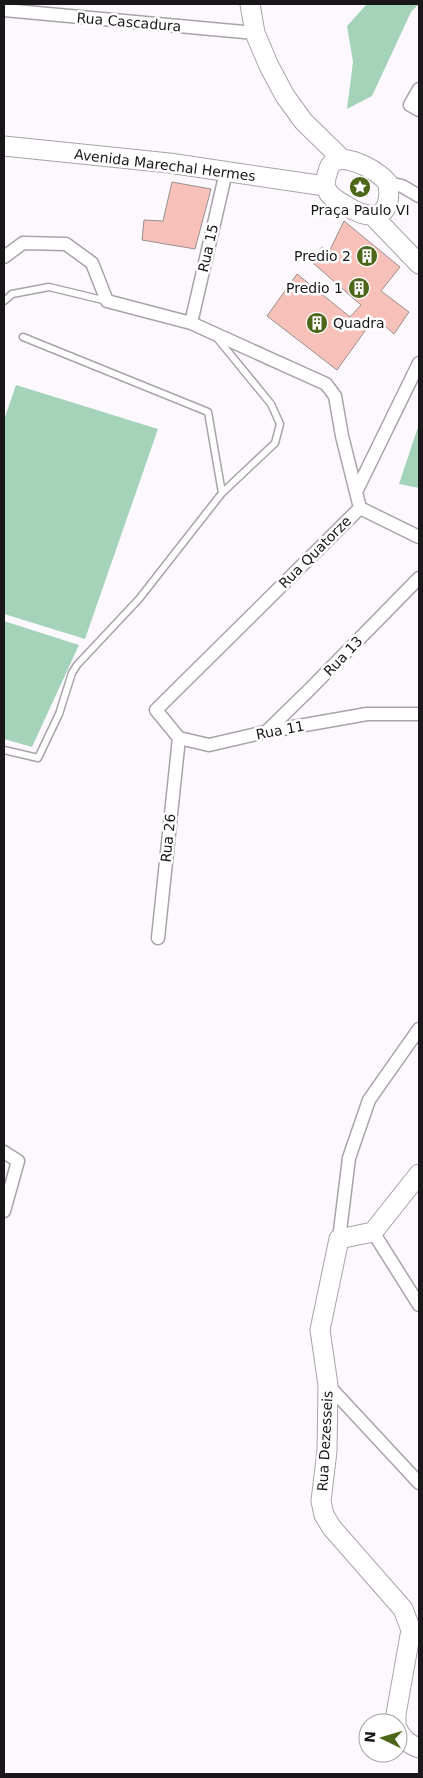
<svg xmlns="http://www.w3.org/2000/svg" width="423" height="1778" font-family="'DejaVu Sans',sans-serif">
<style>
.green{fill:#a5d3ba}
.building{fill:#f7c1b9;stroke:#978f8e}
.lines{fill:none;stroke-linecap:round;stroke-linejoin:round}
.lane-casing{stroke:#a8a3a9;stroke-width:9}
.street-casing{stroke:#a8a3a9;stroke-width:15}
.secondary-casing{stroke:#a8a3a9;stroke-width:21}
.lane{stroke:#fff;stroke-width:6}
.street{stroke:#fff;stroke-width:12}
.secondary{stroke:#fff;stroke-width:19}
.labels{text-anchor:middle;stroke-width:5;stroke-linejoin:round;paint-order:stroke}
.street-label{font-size:14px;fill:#191719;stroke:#fff}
.poi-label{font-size:14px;fill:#191719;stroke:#fff;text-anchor:end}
</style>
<rect width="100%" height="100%" fill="#fdf8fe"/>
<path class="green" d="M367,4H419L411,12L372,96L347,109L353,62L347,26Z
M16,385L158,429L85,639L4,614V420Z
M419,424V488L399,484Z
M4,621L79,645L32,747L4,739Z"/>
<path class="building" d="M172,182L211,189L195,249L142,240L144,220L163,221Z
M344,221L400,267L381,291L409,312L394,334L375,317L337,370L267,316L297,274L350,317L361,305L313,263L322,247L329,252Z"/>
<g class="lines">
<g class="lane-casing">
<path id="lane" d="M4,301L12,294L49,287L107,301
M23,337L208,412L222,493
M4,750L38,758L59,714L72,673L77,665L139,599L222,493L275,443L280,424L271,404L217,338"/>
</g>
<g class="street-casing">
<path id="street" d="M4,10L255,33
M419,89L410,105L419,110
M388,183L402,186L419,196
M4,257L23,243L66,244L92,263L107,301L191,323L326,384L335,396L342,436L356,492
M191,323L226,172
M419,363L356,492L360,508L156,710L179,738L209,745L265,732L367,714H419
M360,508L419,537
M266,732L310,689L419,578
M158,938L179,738
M4,1152L18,1161L4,1211
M373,1232L419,1305
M339,1239L349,1158L369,1100L419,1029
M328,1385L419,1483"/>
</g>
<g class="secondary-casing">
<path id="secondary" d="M250,4L255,33L269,66L285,96L304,122L342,159
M4,146L169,163L325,186
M342,159C358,161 377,170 388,183C393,220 371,222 345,205C338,201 330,197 327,190C324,185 326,177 328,171C330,163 334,161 342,159Z
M374,217L419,264
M396,1723V1714L411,1630L403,1609L332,1528L324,1515L321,1501L327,1451L328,1385L320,1330L339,1239L373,1232L419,1174
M398,1730C403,1740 409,1744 419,1748"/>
</g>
<use href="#lane" class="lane"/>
<use href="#street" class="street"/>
<use href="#secondary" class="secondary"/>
</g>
<defs>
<g id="sight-disc" transform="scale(1.125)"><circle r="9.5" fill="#4d6718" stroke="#fff"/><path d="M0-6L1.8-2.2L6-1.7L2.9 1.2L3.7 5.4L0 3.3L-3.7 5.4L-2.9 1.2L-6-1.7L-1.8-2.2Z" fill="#fff"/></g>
<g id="building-disc" transform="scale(1.125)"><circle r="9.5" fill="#4d6718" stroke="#fff"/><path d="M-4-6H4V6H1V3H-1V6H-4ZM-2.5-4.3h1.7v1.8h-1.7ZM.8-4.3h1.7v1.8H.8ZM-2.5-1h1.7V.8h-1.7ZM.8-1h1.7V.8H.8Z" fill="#fff"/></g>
</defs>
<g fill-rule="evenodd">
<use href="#sight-disc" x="360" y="187"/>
<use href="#building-disc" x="367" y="256"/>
<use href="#building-disc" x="359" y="288"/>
<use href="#building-disc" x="317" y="323"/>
</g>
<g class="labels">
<g class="street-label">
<text transform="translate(129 22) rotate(5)" y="5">Rua Cascadura</text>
<text transform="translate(165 165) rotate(7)" y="5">Avenida Marechal Hermes</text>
<text transform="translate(208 248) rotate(-77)" y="5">Rua 15</text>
<text transform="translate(315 552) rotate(-45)" y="5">Rua Quatorze</text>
<text transform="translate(343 656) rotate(-46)" y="5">Rua 13</text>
<text transform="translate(280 730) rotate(-11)" y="5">Rua 11</text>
<text transform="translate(168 838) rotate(-84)" y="5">Rua 26</text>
<text transform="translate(325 1441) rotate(-87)" y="5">Rua Dezesseis</text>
</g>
<g class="poi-label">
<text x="360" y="215" text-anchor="middle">Praça Paulo VI</text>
<text x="351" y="261">Predio 2</text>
<text x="343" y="293">Predio 1</text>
<text x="333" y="328" text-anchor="start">Quadra</text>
</g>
</g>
<rect width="423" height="1778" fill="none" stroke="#191719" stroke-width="10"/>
<g transform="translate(383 1738) rotate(275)"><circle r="24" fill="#ffffff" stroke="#a3a2a3"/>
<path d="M0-4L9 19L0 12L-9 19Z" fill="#4d6718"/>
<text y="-8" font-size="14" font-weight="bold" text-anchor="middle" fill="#191719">N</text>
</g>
</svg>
